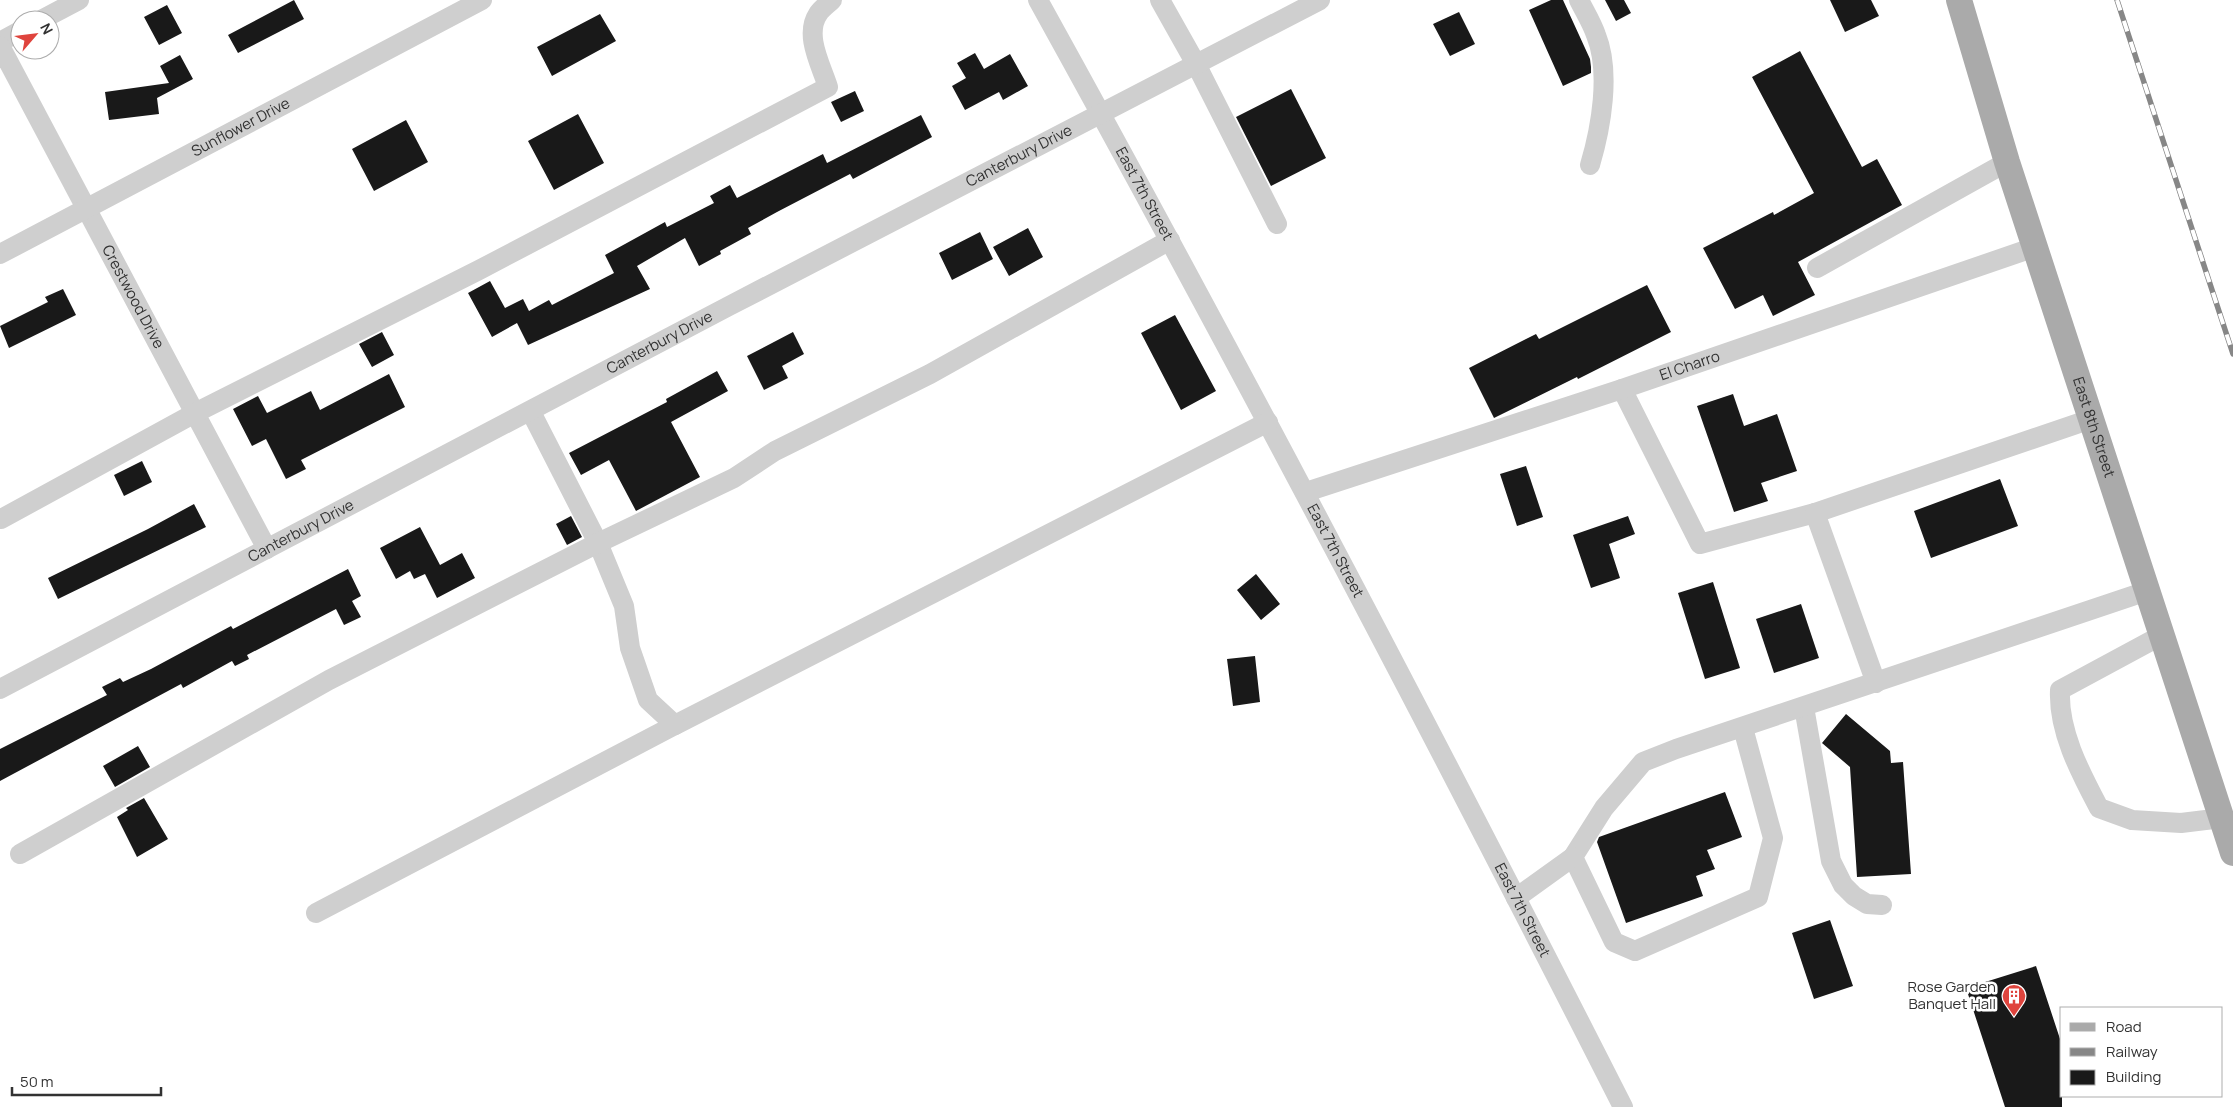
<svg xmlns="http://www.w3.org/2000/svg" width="2233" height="1107" font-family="Manrope,sans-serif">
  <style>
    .building { fill: #191919 }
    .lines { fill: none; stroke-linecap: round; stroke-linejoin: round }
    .minor { stroke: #cfcfcf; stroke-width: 20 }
    .major { stroke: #aaa; stroke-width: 26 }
    .rail-casing { stroke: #878787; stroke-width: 5.5 }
    .rail { stroke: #fff; stroke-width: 4; stroke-dasharray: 11; stroke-linecap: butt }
    .labels { text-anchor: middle; stroke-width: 5; stroke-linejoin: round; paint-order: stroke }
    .street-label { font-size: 15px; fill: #323232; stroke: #fff }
    .poi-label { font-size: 15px; fill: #323232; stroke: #fff; text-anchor: end }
  </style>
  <rect width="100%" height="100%" fill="#fff"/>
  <path class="building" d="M294 0 304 19 238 53 228 35Z
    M1551 0H1563L1590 59 1591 67V73L1563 86 1529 10Z
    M1605 0H1624L1631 13 1616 21Z
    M1830 0H1871L1879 16 1845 32Z
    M167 5 182 33 159 45 144 17Z
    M1459 12 1475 44 1450 56 1433 24Z
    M600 14 616 41 552 76 537 47Z
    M1800 51 1862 167 1877 159 1902 205 1798 262 1815 295 1773 316 1763 295 1735 309 1703 248 1773 212 1774 215 1814 193 1752 77Z
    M975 53 984 69 1010 54 1028 86 1003 100 999 92 965 110 952 86 966 78 957 63Z
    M180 55 193 79 157 98 159 114 109 120 105 92 169 83 160 66Z
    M1291 89 1326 158 1271 186 1236 117Z
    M855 91 864 111 841 122 831 102Z
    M578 114 604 163 554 190 528 141Z
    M921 115 932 137 853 179 850 174 777 212 748 228 751 234 720 251 721 254 699 266 685 238 637 266 650 289 528 345 517 323 492 337 468 293 490 281 505 308 523 299 529 311 549 300 552 305 614 273 605 255 665 222 667 227 714 203 710 196 730 185 737 198 823 154 827 163Z
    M406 120 428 162 374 191 352 149Z
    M1028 228 1043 257 1009 276 993 247Z
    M980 232 993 259 952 280 939 253Z
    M1647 285 1671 332 1578 379 1577 377 1494 418 1469 368 1536 334 1539 339Z
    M63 289 76 315 9 348 0 326 48 302 45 297Z
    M1175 315 1216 391 1181 410 1141 333Z
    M382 332 394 355 372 367 359 344Z
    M793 332 804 354 782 366 788 378 764 390 747 356Z
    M717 371 728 391 671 422 700 477 636 511 609 460 581 475 569 453 667 402 666 399Z
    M389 374 405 407 301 460 306 469 286 479 266 439 252 446 233 409 258 396 267 413 311 391 320 410Z
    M1733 394 1744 426 1777 414 1797 471 1761 483 1768 501 1734 512 1697 406Z
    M142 461 152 482 124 496 114 475Z
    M1526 466 1543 517 1517 526 1500 474Z
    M2000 479 2018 526 1931 558 1914 511Z
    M194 504 206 527 58 599 48 578 148 529Z
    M571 516 582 537 567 545 556 524Z
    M1628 516 1635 534 1609 544 1620 578 1591 588 1573 535Z
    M420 527 440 565 462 553 475 578 437 598 425 574 414 579 410 571 396 579 380 548Z
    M348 569 361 596 352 601 361 617 344 625 336 609 247 655 249 659 235 666 232 661 183 688 181 684 0 781V749L107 695 102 687 120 678 123 682 151 669 231 626 233 629Z
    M1256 574 1280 604 1261 620 1237 590Z
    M1713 582 1740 668 1705 679 1678 593Z
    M1801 604 1819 658 1774 673 1756 619Z
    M1255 656 1260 702 1233 706 1227 659Z
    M1846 714 1890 751 1891 763 1903 762 1911 874 1857 877 1850 767 1822 743Z
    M138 746 150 767 115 787 103 766Z
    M1725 792 1742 837 1707 850 1715 869 1696 876 1703 896 1626 923 1597 842 1599 837Z
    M144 798 168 839 137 857 117 817 128 810 126 808Z
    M1830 920 1853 986 1814 999 1792 933Z
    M2036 966 2062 1045V1107H2005L1966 988Z"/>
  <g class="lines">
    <g class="minor">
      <path id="s1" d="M1038 0C1240 365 1434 735 1623 1107"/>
      <path d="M1160 0 1196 64 1277 224"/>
      <path d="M1579 0C1585 12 1592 23 1596 35 1611 72 1601 128 1590 165"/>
      <path d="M41 20 79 0"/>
      <path d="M0 42 20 31"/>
      <path id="s2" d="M0 46 267 549"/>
      <path id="s3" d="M0 254 482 0"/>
      <path d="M1817 268 2007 162"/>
      <path d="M1622 389 1700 544 1815 513 2091 419"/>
      <path d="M531 412 598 543 624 606 630 648 648 700 675 725 1268 422"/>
      <path id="s4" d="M1306 492 1622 389 2035 247"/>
      <path d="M1815 513 1876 683"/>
      <path d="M1 519 195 413 479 270 828 87C821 65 804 35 818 14 821 9 828 4 832 0"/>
      <path d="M2162 635 2060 690C2058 731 2080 772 2099 808L2132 820 2181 823 2222 818"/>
      <path id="s5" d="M0 689 729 306 1320 0"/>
      <path d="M1804 707 1831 861 1843 885 1854 896 1867 904 1882 905"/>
      <path d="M1743 728 1773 838 1758 897 1635 951 1614 942 1573 857 1604 808 1643 762 1676 749 2147 591"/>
      <path d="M20 854 329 680 598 543 734 478 775 451 930 374 1170 240"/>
      <path d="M1516 898 1573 857"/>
      <path d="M316 913 675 725"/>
    </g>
    <path class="major" id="s6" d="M1959 0 2007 162 2233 853"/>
    <g class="rail-casing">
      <path id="rail" d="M2117 0 2233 354"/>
    </g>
    <use href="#rail" class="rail"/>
  </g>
  <defs>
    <g id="building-pin" transform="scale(1.25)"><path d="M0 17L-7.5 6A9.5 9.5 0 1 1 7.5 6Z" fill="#df443d" stroke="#fff"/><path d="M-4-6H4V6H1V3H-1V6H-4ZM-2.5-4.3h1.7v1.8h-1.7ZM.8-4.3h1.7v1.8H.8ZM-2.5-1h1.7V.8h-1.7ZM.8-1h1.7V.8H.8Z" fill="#fff"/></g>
  </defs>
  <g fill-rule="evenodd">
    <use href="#building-pin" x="2014" y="996"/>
  </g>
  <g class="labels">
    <g class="street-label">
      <text dy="5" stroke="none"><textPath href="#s3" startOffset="272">Sunflower Drive</textPath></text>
      <text dy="5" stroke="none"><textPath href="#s5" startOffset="1150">Canterbury Drive</textPath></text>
      <text dy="5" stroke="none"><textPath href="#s1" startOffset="221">East 7th Street</textPath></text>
      <text dy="5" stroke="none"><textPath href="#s2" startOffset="284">Crestwood Drive</textPath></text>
      <text dy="5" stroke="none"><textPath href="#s5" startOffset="745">Canterbury Drive</textPath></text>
      <text dy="5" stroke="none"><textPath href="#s4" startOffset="404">El Charro</textPath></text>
      <text dy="5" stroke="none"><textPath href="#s6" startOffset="448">East 8th Street</textPath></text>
      <text dy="5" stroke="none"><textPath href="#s5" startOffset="340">Canterbury Drive</textPath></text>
      <text dy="5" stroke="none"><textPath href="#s1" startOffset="626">East 7th Street</textPath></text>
      <text dy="5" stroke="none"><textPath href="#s1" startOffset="1031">East 7th Street</textPath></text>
    </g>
    <g class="poi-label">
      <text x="1996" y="992">Rose Garden<tspan x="1996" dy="17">Banquet Hall</tspan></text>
    </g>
  </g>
  <rect x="2060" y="1007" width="162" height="90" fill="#ffffff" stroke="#adadad"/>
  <rect x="2070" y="1023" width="25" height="8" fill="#aaaaaa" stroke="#adadad"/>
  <text x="2106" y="1032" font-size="15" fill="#323232">Road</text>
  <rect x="2070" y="1048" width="25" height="8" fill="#878787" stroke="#adadad"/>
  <text x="2106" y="1057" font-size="15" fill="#323232">Railway</text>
  <rect x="2070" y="1070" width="25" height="15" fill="#191919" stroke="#adadad"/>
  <text x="2106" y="1082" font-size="15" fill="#323232">Building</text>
  <g transform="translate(35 35) rotate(62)"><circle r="24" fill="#ffffff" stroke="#adadad"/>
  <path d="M0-4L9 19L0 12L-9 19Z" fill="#df443d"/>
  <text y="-8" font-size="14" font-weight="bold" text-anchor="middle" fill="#323232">N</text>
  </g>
  <path d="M12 1087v8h149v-8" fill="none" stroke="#323232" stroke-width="2.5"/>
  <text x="20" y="1087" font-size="15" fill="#323232" stroke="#ffffff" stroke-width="4" paint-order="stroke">50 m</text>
</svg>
